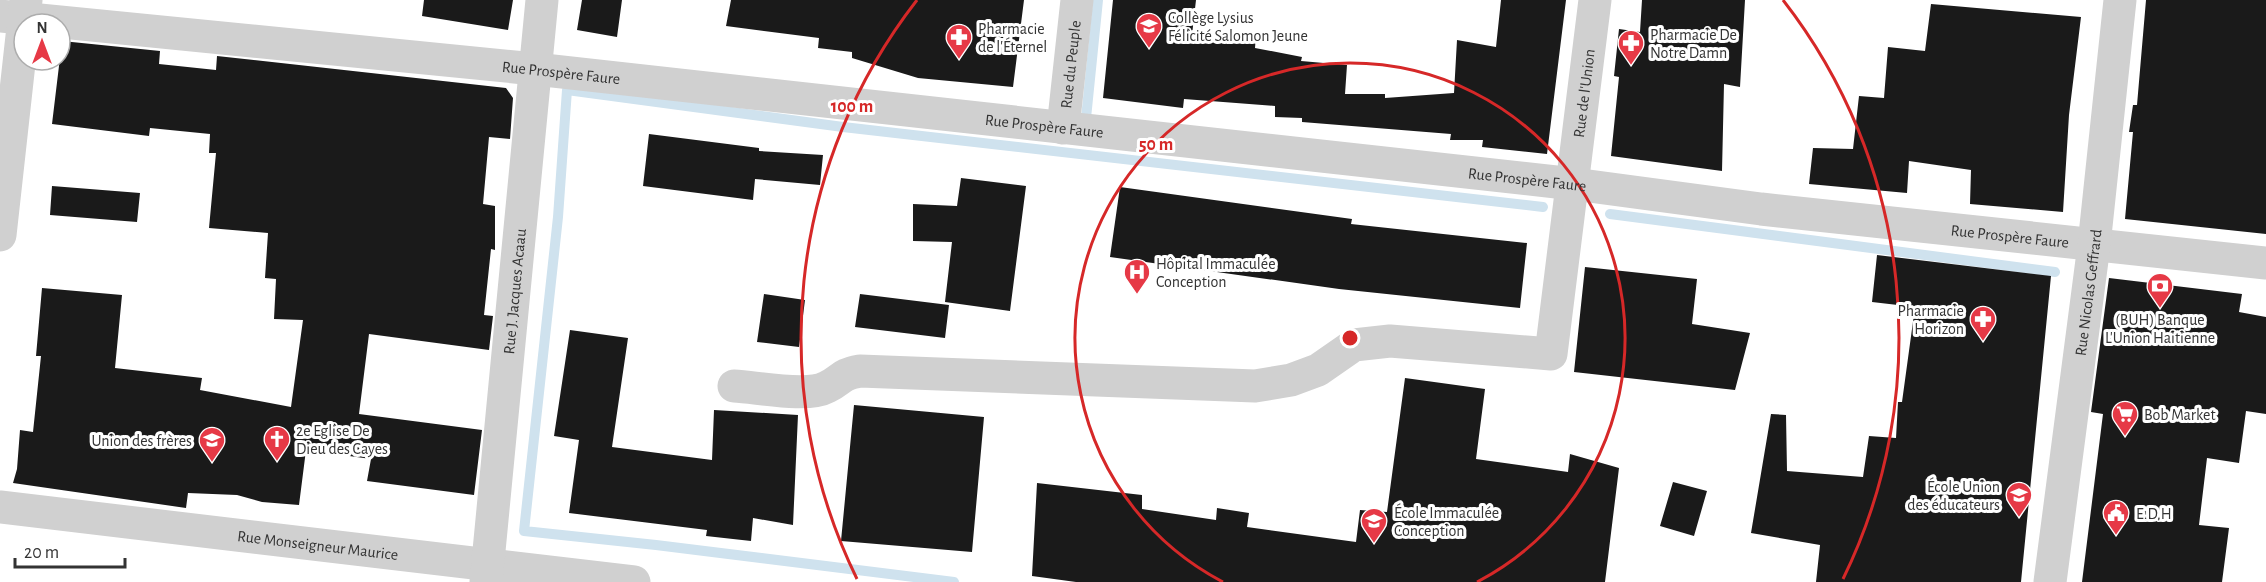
<svg xmlns="http://www.w3.org/2000/svg" width="2266" height="582" font-family="'Alegreya Sans',sans-serif">
  <style>
    .lines { fill: none; stroke-linecap: round; stroke-linejoin: round }
    .stream { stroke: #cfe2ee; stroke-width: 10 }
    .building { fill: #1a1a1a }
    .minor { stroke: #d0d0d0; stroke-width: 33 }
    .ring { fill: none; stroke: #d62828; stroke-width: 3 }
    .labels { text-anchor: middle; stroke-width: 6; stroke-linejoin: round; paint-order: stroke }
    .poi-label { font-size: 16px; fill: #333; stroke: #fff; text-anchor: start }
    .street-label { font-size: 16px; fill: #333; stroke: #fff }
    .centre { fill: #d62828; stroke: #fff; stroke-width: 3 }
    .ring-label { font-size: 18px; text-anchor: middle; font-weight: bold; fill: #d62828; stroke: #fff; stroke-width: 6; stroke-linejoin: round; paint-order: stroke }
  </style>
  <rect width="100%" height="100%" fill="#fff"/>
  <g class="lines">
    <path class="stream" d="M1085 128 1098 0
      M1610 214 2055 272
      M954 582 656 545 524 531 558 217 567 90 843 127 1543 207"/>
  </g>
  <path class="building" d="M424 0H513L508 30 422 16Z
    M582 0H622L617 37 577 30Z
    M731 0H1024L1013 87 918 78 852 58V52L818 48 819 38 726 26Z
    M1113 0H1196L1192 35H1256L1255 48 1302 57 1301 61 1347 65 1345 94H1385V98L1454 93 1457 40 1496 47 1501 0H1566L1547 154 1482 147 1483 140H1450L1451 134 1302 122V118L1275 117V106L1184 99 1183 108 1103 98Z
    M1642 0H1745L1740 87 1724 84 1722 171 1611 156 1619 77 1614 76 1619 29 1640 32Z
    M2146 0H2266V234L2125 219 2133 132H2129L2133 105H2137Z
    M1931 4 2081 17 2069 115 2063 212 1970 204 1971 170 1909 161 1907 193 1809 184 1813 148 1853 149 1859 96 1884 98 1888 47 1925 51Z
    M62 41 160 51 159 64 216 70 217 56 506 88 513 98 510 139 489 137 483 204 495 206V250L491 249 484 315 493 316 489 350 369 334 359 414 482 430 474 495 367 481 371 459 306 450 299 505 262 502 237 495 188 493 186 508 13 483 17 469 20 430 33 432 41 356H36L42 288 122 295 115 368 202 378 200 390 291 407 303 320 274 319 276 279 265 278 268 233 209 228 216 153H209L210 134 150 128 149 136 52 124Z
    M649 134 759 148V151L823 155 820 185 755 179 753 200 643 186Z
    M961 178 1026 186 1010 311 945 302 952 242 913 241V204L957 206Z
    M52 186 140 193 137 222 50 215Z
    M1120 187 1352 219 1351 224 1527 243 1520 308 1339 289 1110 257Z
    M1877 255 2051 276 2021 582H1816L1820 545 1751 533 1771 414 1786 415 1787 471 1863 477 1869 436 1896 438 1898 402H1902L1915 307 1872 302Z
    M1585 267 1697 279 1692 324 1750 333 1735 390 1574 372Z
    M2109 278 2242 294 2239 312 2266 317V414L2246 411 2239 463 2207 458 2199 525 2229 528 2222 582H2082L2103 414 2091 412Z
    M764 294 805 300 799 347 757 342Z
    M860 294 949 305 945 338 855 327Z
    M570 330 628 338 612 447 712 460 714 410 798 415 793 525 753 518 751 541 706 536 707 530 569 513 579 440 554 436Z
    M1405 378 1485 389 1476 459 1568 472 1570 454 1619 468 1605 582H1076L1032 576 1037 483 1142 495V509L1216 520 1217 508 1249 513 1247 527 1356 542 1360 510 1387 512Z
    M854 405 984 417 972 552 841 541Z
    M1673 482 1707 491 1694 536 1660 526Z"/>
  <g class="lines">
    <g class="minor">
      <path id="s1" d="M0 16 535 69 1574 184 1761 209 2266 263"/>
      <path id="s2" d="M1063 128 1077 0"/>
      <path d="M0 235 26 0"/>
      <path id="s3" d="M734 386C757 387 807 398 827 387 843 379 839 375 860 371L1255 386 1291 380 1318 370 1354 345 1390 341 1551 354 1595 0"/>
      <path id="s4" d="M0 507 634 582"/>
      <path id="s5" d="M486 582 542 0"/>
      <path id="s6" d="M2050 582 2094 245 2120 0"/>
    </g>
  </g>
  <g class="ring">
    <path d="M1223 582A275 275 0 1 1 1477 582"/>
    <path d="M857 579A549 549 0 0 1 917 0M1783 0A549 549 0 0 1 1843 579"/>
  </g>
  <defs>
    <g id="school-pin" transform="scale(1.35)"><path d="M0 17L-7.5 6A9.5 9.5 0 1 1 7.5 6Z" fill="#e63946" stroke="#fff"/><path d="M0-5L7-2L0 1L-7-2ZM-4 1L0 2.5L4 1V4Q0 6-4 4Z" fill="#fff"/></g>
    <g id="pharmacy-pin" transform="scale(1.35)"><path d="M0 17L-7.5 6A9.5 9.5 0 1 1 7.5 6Z" fill="#e63946" stroke="#fff"/><path d="M-2-6h4v4h4v4h-4v4h-4v-4h-4v-4h4Z" fill="#fff"/></g>
    <g id="hospital-pin" transform="scale(1.35)"><path d="M0 17L-7.5 6A9.5 9.5 0 1 1 7.5 6Z" fill="#e63946" stroke="#fff"/><path d="M-5-5h3v3.5h4V-5h3V5h-3V1.5h-4V5h-3Z" fill="#fff"/></g>
    <g id="bank-pin" transform="scale(1.35)"><path d="M0 17L-7.5 6A9.5 9.5 0 1 1 7.5 6Z" fill="#e63946" stroke="#fff"/><path d="M-6-4H6V4H-6ZM0-2.3a2.3 2.3 0 1 0 0 4.6a2.3 2.3 0 1 0 0-4.6Z" fill="#fff"/></g>
    <g id="supermarket-pin" transform="scale(1.35)"><path d="M0 17L-7.5 6A9.5 9.5 0 1 1 7.5 6Z" fill="#e63946" stroke="#fff"/><path d="M-6-5.5h2.5l.6 2H6L4.5 2H-2.5L-4.4-4H-6ZM-1.5 3.2a1.3 1.3 0 1 0 .1 0ZM3 3.2a1.3 1.3 0 1 0 .1 0Z" fill="#fff"/></g>
    <g id="church-pin" transform="scale(1.35)"><path d="M0 17L-7.5 6A9.5 9.5 0 1 1 7.5 6Z" fill="#e63946" stroke="#fff"/><path d="M-1.2-6h2.4v3.5h3.3v2.4h-3.3V6h-2.4V-.1h-3.3v-2.4h3.3Z" fill="#fff"/></g>
    <g id="civic-pin" transform="scale(1.35)"><path d="M0 17L-7.5 6A9.5 9.5 0 1 1 7.5 6Z" fill="#e63946" stroke="#fff"/><path d="M-.6-6.5H3V-4.5H.6V-3L4-1V1h2V6H-6V1h2V-1L-.6-3ZM-1.2 2.5V6h2.4V2.5Z" fill="#fff"/></g>
  </defs>
  <g fill-rule="evenodd">
    <use href="#school-pin" x="1149" y="26"/>
    <use href="#pharmacy-pin" x="959" y="37"/>
    <use href="#pharmacy-pin" x="1631" y="43"/>
    <use href="#hospital-pin" x="1137" y="272"/>
    <use href="#bank-pin" x="2160" y="286"/>
    <use href="#pharmacy-pin" x="1983" y="319"/>
    <use href="#supermarket-pin" x="2125" y="414"/>
    <use href="#church-pin" x="277" y="439"/>
    <use href="#school-pin" x="212" y="440"/>
    <use href="#school-pin" x="2019" y="495"/>
    <use href="#civic-pin" x="2116" y="513"/>
    <use href="#school-pin" x="1374" y="521"/>
  </g>
  <g class="labels">
    <g class="poi-label">
      <text x="1168" y="23">Collège Lysius<tspan x="1168" dy="18">Félicité Salomon Jeune</tspan></text>
      <text x="978" y="34">Pharmacie<tspan x="978" dy="18">de l'Éternel</tspan></text>
      <text x="1650" y="40">Pharmacie De<tspan x="1650" dy="18">Notre Damn</tspan></text>
      <text x="1156" y="269">Hôpital Immaculée<tspan x="1156" dy="18">Conception</tspan></text>
      <text x="1964" y="316" text-anchor="end">Pharmacie<tspan x="1964" dy="18">Horizon</tspan></text>
      <text x="2160" y="325" text-anchor="middle">(BUH) Banque<tspan x="2160" dy="18">L'Union Haitienne</tspan></text>
      <text x="2144" y="420">Bob Market</text>
      <text x="296" y="436">2e Eglise De<tspan x="296" dy="18">Dieu des Cayes</tspan></text>
      <text x="192" y="446" text-anchor="end">Union des frères</text>
      <text x="2000" y="492" text-anchor="end">École Union<tspan x="2000" dy="18">des éducateurs</tspan></text>
      <text x="1394" y="518">École Immaculée<tspan x="1394" dy="18">Conception</tspan></text>
      <text x="2136" y="519">E.D.H</text>
    </g>
    <g class="street-label">
      <text dy="6" stroke="none"><textPath href="#s2" startOffset="64">Rue du Peuple</textPath></text>
      <text dy="6" stroke="none"><textPath href="#s1" startOffset="564">Rue Prospère Faure</textPath></text>
      <text dy="6" stroke="none"><textPath href="#s3" startOffset="1096">Rue de l'Union</textPath></text>
      <text dy="6" stroke="none"><textPath href="#s1" startOffset="1050">Rue Prospère Faure</textPath></text>
      <text dy="6" stroke="none"><textPath href="#s1" startOffset="1536">Rue Prospère Faure</textPath></text>
      <text dy="6" stroke="none"><textPath href="#s1" startOffset="2022">Rue Prospère Faure</textPath></text>
      <text dy="6" stroke="none"><textPath href="#s5" startOffset="292">Rue J. Jacques Acaau</textPath></text>
      <text dy="6" stroke="none"><textPath href="#s6" startOffset="292">Rue Nicolas Geffrard</textPath></text>
      <text dy="6" stroke="none"><textPath href="#s4" startOffset="320">Rue Monseigneur Maurice</textPath></text>
    </g>
  </g>
  <circle cx="1350" cy="338" r="9" class="centre"/>
  <g class="ring-label">
    <text x="852" y="112">100 m</text>
    <text x="1156" y="150">50 m</text>
  </g>
  <g transform="translate(42 42)"><circle r="28" fill="#ffffff" stroke="#adadad" stroke-width="1.5"/>
  <path d="M0-4.5L10 22L0 15L-10 22Z" fill="#e63946"/>
  <text y="-9" font-size="16" font-weight="bold" text-anchor="middle" fill="#333333">N</text>
  </g>
  <path d="M15 558v9h110v-9" fill="none" stroke="#333333" stroke-width="3"/>
  <text x="24" y="558" font-size="18" fill="#333333" stroke="#ffffff" stroke-width="4.5" paint-order="stroke">20 m</text>
</svg>
